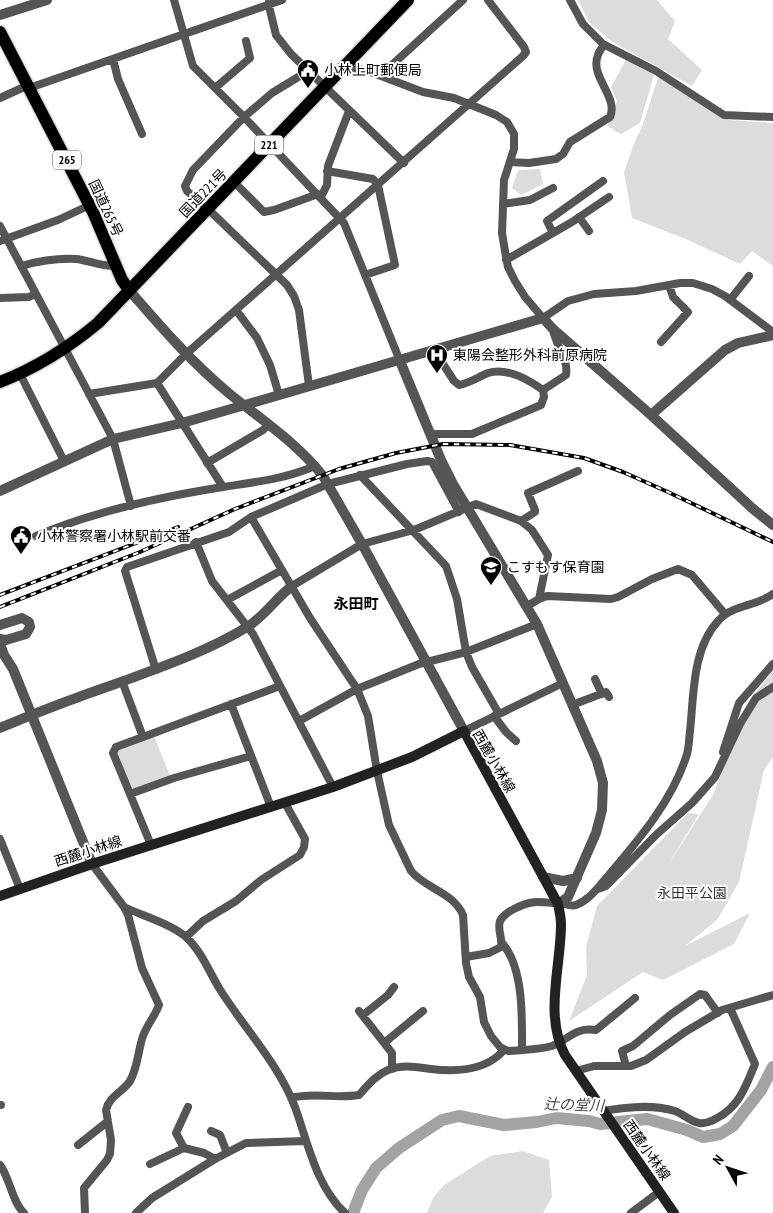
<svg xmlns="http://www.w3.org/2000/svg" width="773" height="1213" font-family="'PT Sans Narrow','Noto Sans JP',sans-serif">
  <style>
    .green { fill: #dcdcdc }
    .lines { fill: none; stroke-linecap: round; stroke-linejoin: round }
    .river { stroke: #a3a3a3; stroke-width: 12 }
    .trunk-casing { stroke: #dbdbdb; stroke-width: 15 }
    .minor { stroke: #555; stroke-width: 8 }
    .tertiary { stroke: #555; stroke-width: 10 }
    .secondary { stroke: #222; stroke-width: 10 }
    .trunk { stroke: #000; stroke-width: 12 }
    .rail-casing { stroke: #000; stroke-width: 4 }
    .rail { stroke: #fff; stroke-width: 2; stroke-dasharray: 5.5; stroke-linecap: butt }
    .labels { text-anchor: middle; stroke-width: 4; stroke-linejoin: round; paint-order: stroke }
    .shield { fill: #fff; stroke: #4c4c4c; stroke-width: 1 }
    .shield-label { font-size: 12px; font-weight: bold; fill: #000 }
    .poi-label { font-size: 14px; fill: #000; stroke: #fff; text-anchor: start }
    .street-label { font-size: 14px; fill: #000; stroke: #fff }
    .park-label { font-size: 14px; fill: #333; stroke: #fff }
    .neighbourhood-label { font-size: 15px; font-weight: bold; fill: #000; stroke: #fff }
    .water-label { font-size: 15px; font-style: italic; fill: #444; stroke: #fff }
  </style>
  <rect width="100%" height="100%" fill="#fff"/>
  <path class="green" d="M578 0H657L675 21 668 39 702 70 692 86 611 41 589 22Z
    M626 60 654 75 640 123 621 134 607 126 617 101 611 87Z
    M659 75 729 120 773 123V266L752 251 740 264 688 240 632 218 624 172 635 141 642 127Z
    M540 169 543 184 521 195 512 188 518 170Z
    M773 671V757L764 770 739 882 717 920 685 946 750 913 734 944 663 980 643 972 569 1021 587 975 586 947 597 906 688 813 699 814 666 868 713 795 749 700Z
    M154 736 171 778 132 790 130 787 116 752Z
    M523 1151 549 1160 552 1197 543 1213H427L433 1198 444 1185 490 1156Z"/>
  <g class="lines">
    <path class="river" d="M353 1213 362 1190 376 1168 399 1148 442 1120 459 1116 504 1125 537 1122 556 1118 589 1121 600 1124 647 1119 687 1130 703 1137 720 1134 733 1126 761 1090 773 1067"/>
    <g class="trunk-casing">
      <path id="trunk" d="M0 32 93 212 122 280 129 290
        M0 382C36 368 68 348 98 323L408 0"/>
    </g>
    <path class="minor" d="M174 0 193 66 244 117 344 223 400 361
      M570 0 583 24 603 44 656 71 724 115 773 117
      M269 2V6L276 35 291 54 404 163
      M113 59 118 79 142 134
      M344 66 368 71 423 92 454 98 496 115 507 122 514 134V149L504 180 502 233 506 257 508 267 515 281 525 297 543 318 568 301 594 294 636 291 680 283H693L712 289 725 296 773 332
      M308 71 272 93 244 117 193 170 185 186 187 191 208 209 287 285 294 296 299 310 309 386
      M381 75 463 0
      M215 88 250 58 246 41
      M0 98 22 88 35 86 282 0
      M510 162 529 163 556 159 563 154 570 142 610 117C619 97 589 76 598 55 599 51 602 48 604 45
      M327 171 373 179 378 185 395 265 365 275
      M234 182 264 212 274 210 318 194
      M321 197 327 185 328 166 349 111
      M503 204 530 200 553 188
      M579 217 589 231
      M0 226 113 439 131 506
      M553 233 547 221 603 181
      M0 241 58 220 90 205
      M506 260 572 222 609 197
      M21 266C39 261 57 258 76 259 88 260 105 268 115 265
      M0 298 29 297 35 294
      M730 300 749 276
      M236 310 257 338 270 365 279 395
      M661 342 688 312 673 297 669 285
      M20 374 64 461
      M157 383 223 487
      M543 390 566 375C569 359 555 345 553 329
      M89 394 157 383 186 354 523 56 526 52 524 47 488 0
      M431 434H472L541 405 544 397 543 390C529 380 506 367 488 373 478 377 470 383 459 385L454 381 434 350
      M207 463 263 430 268 425
      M360 475 446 566 457 599 466 652 472 667 499 714
      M251 517 310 618 357 689 364 706 368 716 377 771 389 825 411 871C426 889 453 892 463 915L466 963 469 977 480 997 484 1022 491 1036 500 1047 508 1051C522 1050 538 1050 552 1046 570 1039 574 1027 596 1030L635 998
      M521 521 535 512V510L528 493 578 471
      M36 536C95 511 159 497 223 487 255 482 285 479 315 466
      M196 542 212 581 253 634 333 787
      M292 586 362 544 414 530 476 504 521 521 532 530 548 555 539 599
      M227 600 282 570
      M527 606 539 599 547 596 611 599 618 597 652 579 678 569 692 575 725 614
      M156 670 125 571 127 567 229 532 251 517 328 484 407 464 427 461 432 462 459 512
      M595 679 602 694
      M122 681 143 737 116 747 113 753 151 845
      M231 704 271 807
      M572 705 606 692 609 697
      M494 716 506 732 516 741
      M299 721 357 689 419 664 466 652 537 624
      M464 731 563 683
      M143 737 280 686
      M723 752 739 703 773 664
      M130 794 174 778 251 756
      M0 839 20 889
      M598 889 606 886 657 834 692 803 715 777 740 724 756 698 773 687
      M124 907C143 916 171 924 186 937 201 951 209 971 219 988 244 1028 278 1063 295 1107 308 1143 316 1186 345 1213
      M186 937 203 921 236 901 261 880 300 855 304 847 305 839 285 803
      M502 943C524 968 522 1018 522 1050
      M466 957 489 953 501 947C503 938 497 931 500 921 503 915 508 912 514 909 535 898 543 903 565 904 568 905 573 906 576 905 587 901 595 891 602 883 635 844 672 803 687 754 689 747 689 739 690 731 694 695 692 648 719 620 732 605 757 606 773 594
      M359 1011 392 1053V1069
      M363 1015 388 995 394 987
      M384 1043 423 1011
      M626 1066 622 1051 633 1046 670 1015 700 994 705 995 718 1013
      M576 1071 594 1066H631L646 1060 685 1032 722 1010 773 995
      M291 1098C314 1092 336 1099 359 1095 368 1085 376 1075 388 1070 403 1064 416 1067 431 1069 456 1072 486 1071 504 1050
      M0 1105H1
      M603 1111C626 1107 652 1104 675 1111 683 1114 691 1122 699 1123 704 1124 713 1121 717 1118 739 1107 746 1086 755 1064L730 1008
      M211 1131 220 1135 227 1153
      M78 1145 107 1122
      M184 1148 176 1133 188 1107
      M150 1164 184 1148 204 1153 215 1159
      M0 1165C10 1178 12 1202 24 1213
      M85 1213 84 1188 107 1160 110 1154 111 1140 106 1110C109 1096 123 1092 130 1081 138 1067 138 1050 143 1036 147 1025 155 1016 159 1005L142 968 128 915 124 907 92 864
      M136 1213 152 1198 215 1159 246 1143 305 1141
      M631 1213 659 1192"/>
    <path class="tertiary" d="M0 15 47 0
      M129 290C161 327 193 364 231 395 262 420 298 444 323 476L362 544 464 731
      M400 361 441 460 453 484 537 624 597 761 603 783 602 810 596 833 568 897 558 904
      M651 415 725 350 738 343 773 335
      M0 491 113 439 182 423 245 405 543 318 553 329 651 415 752 508 773 525
      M0 625 22 618 29 622 30 627 26 634 6 640 0 639
      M0 644 4 655 13 669 92 864
      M0 728C40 711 80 696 121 682 164 666 208 651 247 627 265 616 275 599 292 586
      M543 877 563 881 577 878"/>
    <path class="secondary" d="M0 896 92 864 333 787 412 757 464 731 558 904C559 910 561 917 561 924 561 967 544 1015 565 1055L674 1213"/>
    <use href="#trunk" class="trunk"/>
    <g class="rail-casing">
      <path id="rail" d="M0 595 178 527
        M0 607 140 552 235 509 339 469 396 453 443 444 510 445 584 458 623 472 668 492 773 542"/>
    </g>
    <use href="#rail" class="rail"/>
  </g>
  <defs>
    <g id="civic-pin" transform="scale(1.125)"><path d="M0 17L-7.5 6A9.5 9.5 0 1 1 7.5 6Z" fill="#000" stroke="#fff"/><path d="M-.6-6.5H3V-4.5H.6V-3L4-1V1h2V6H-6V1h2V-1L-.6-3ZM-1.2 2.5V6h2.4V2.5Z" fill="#fff"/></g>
    <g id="hospital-pin" transform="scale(1.125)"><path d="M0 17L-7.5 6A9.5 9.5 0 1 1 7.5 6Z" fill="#000" stroke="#fff"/><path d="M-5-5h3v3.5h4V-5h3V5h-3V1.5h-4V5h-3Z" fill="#fff"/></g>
    <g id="school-pin" transform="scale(1.125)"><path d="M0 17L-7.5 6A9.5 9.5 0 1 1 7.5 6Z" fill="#000" stroke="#fff"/><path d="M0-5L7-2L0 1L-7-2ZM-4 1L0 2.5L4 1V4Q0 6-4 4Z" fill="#fff"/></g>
  </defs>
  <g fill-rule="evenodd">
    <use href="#civic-pin" x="308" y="70"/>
    <use href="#hospital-pin" x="437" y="355"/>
    <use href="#civic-pin" x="21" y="536"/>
    <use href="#school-pin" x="491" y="567"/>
  </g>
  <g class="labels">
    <g class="shield">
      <rect x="255" y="135.5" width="28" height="19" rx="4"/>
      <rect x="53" y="150.5" width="28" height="19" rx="4"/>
    </g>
    <g class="shield-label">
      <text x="269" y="149">221</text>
      <text x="67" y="164">265</text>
    </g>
    <g class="poi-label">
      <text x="324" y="75">小林上町郵便局</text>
      <text x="453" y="360">東陽会整形外科前原病院</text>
      <text x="37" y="541">小林警察署小林駅前交番</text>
      <text x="507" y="572">こすもす保育園</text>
    </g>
    <g class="street-label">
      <text transform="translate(203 193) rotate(-46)" y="5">国道221号</text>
      <text transform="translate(106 208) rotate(65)" y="5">国道265号</text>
      <text transform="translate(494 761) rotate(60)" y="5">西麓小林線</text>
      <text transform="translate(88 851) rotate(-18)" y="5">西麓小林線</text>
      <text transform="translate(647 1150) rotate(55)" y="5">西麓小林線</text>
    </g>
    <g class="park-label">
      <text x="692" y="898">永田平公園</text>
    </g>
    <g class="neighbourhood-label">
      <text x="356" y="609">永田町</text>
    </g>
    <g class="water-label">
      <text transform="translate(574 1105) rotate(2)" y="5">辻の堂川</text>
    </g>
  </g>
  <g transform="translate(728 1168) rotate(310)" stroke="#ffffff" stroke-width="4" paint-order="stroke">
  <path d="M0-4L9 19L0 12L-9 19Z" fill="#000000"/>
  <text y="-8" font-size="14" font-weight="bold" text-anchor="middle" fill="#000000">N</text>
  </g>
</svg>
